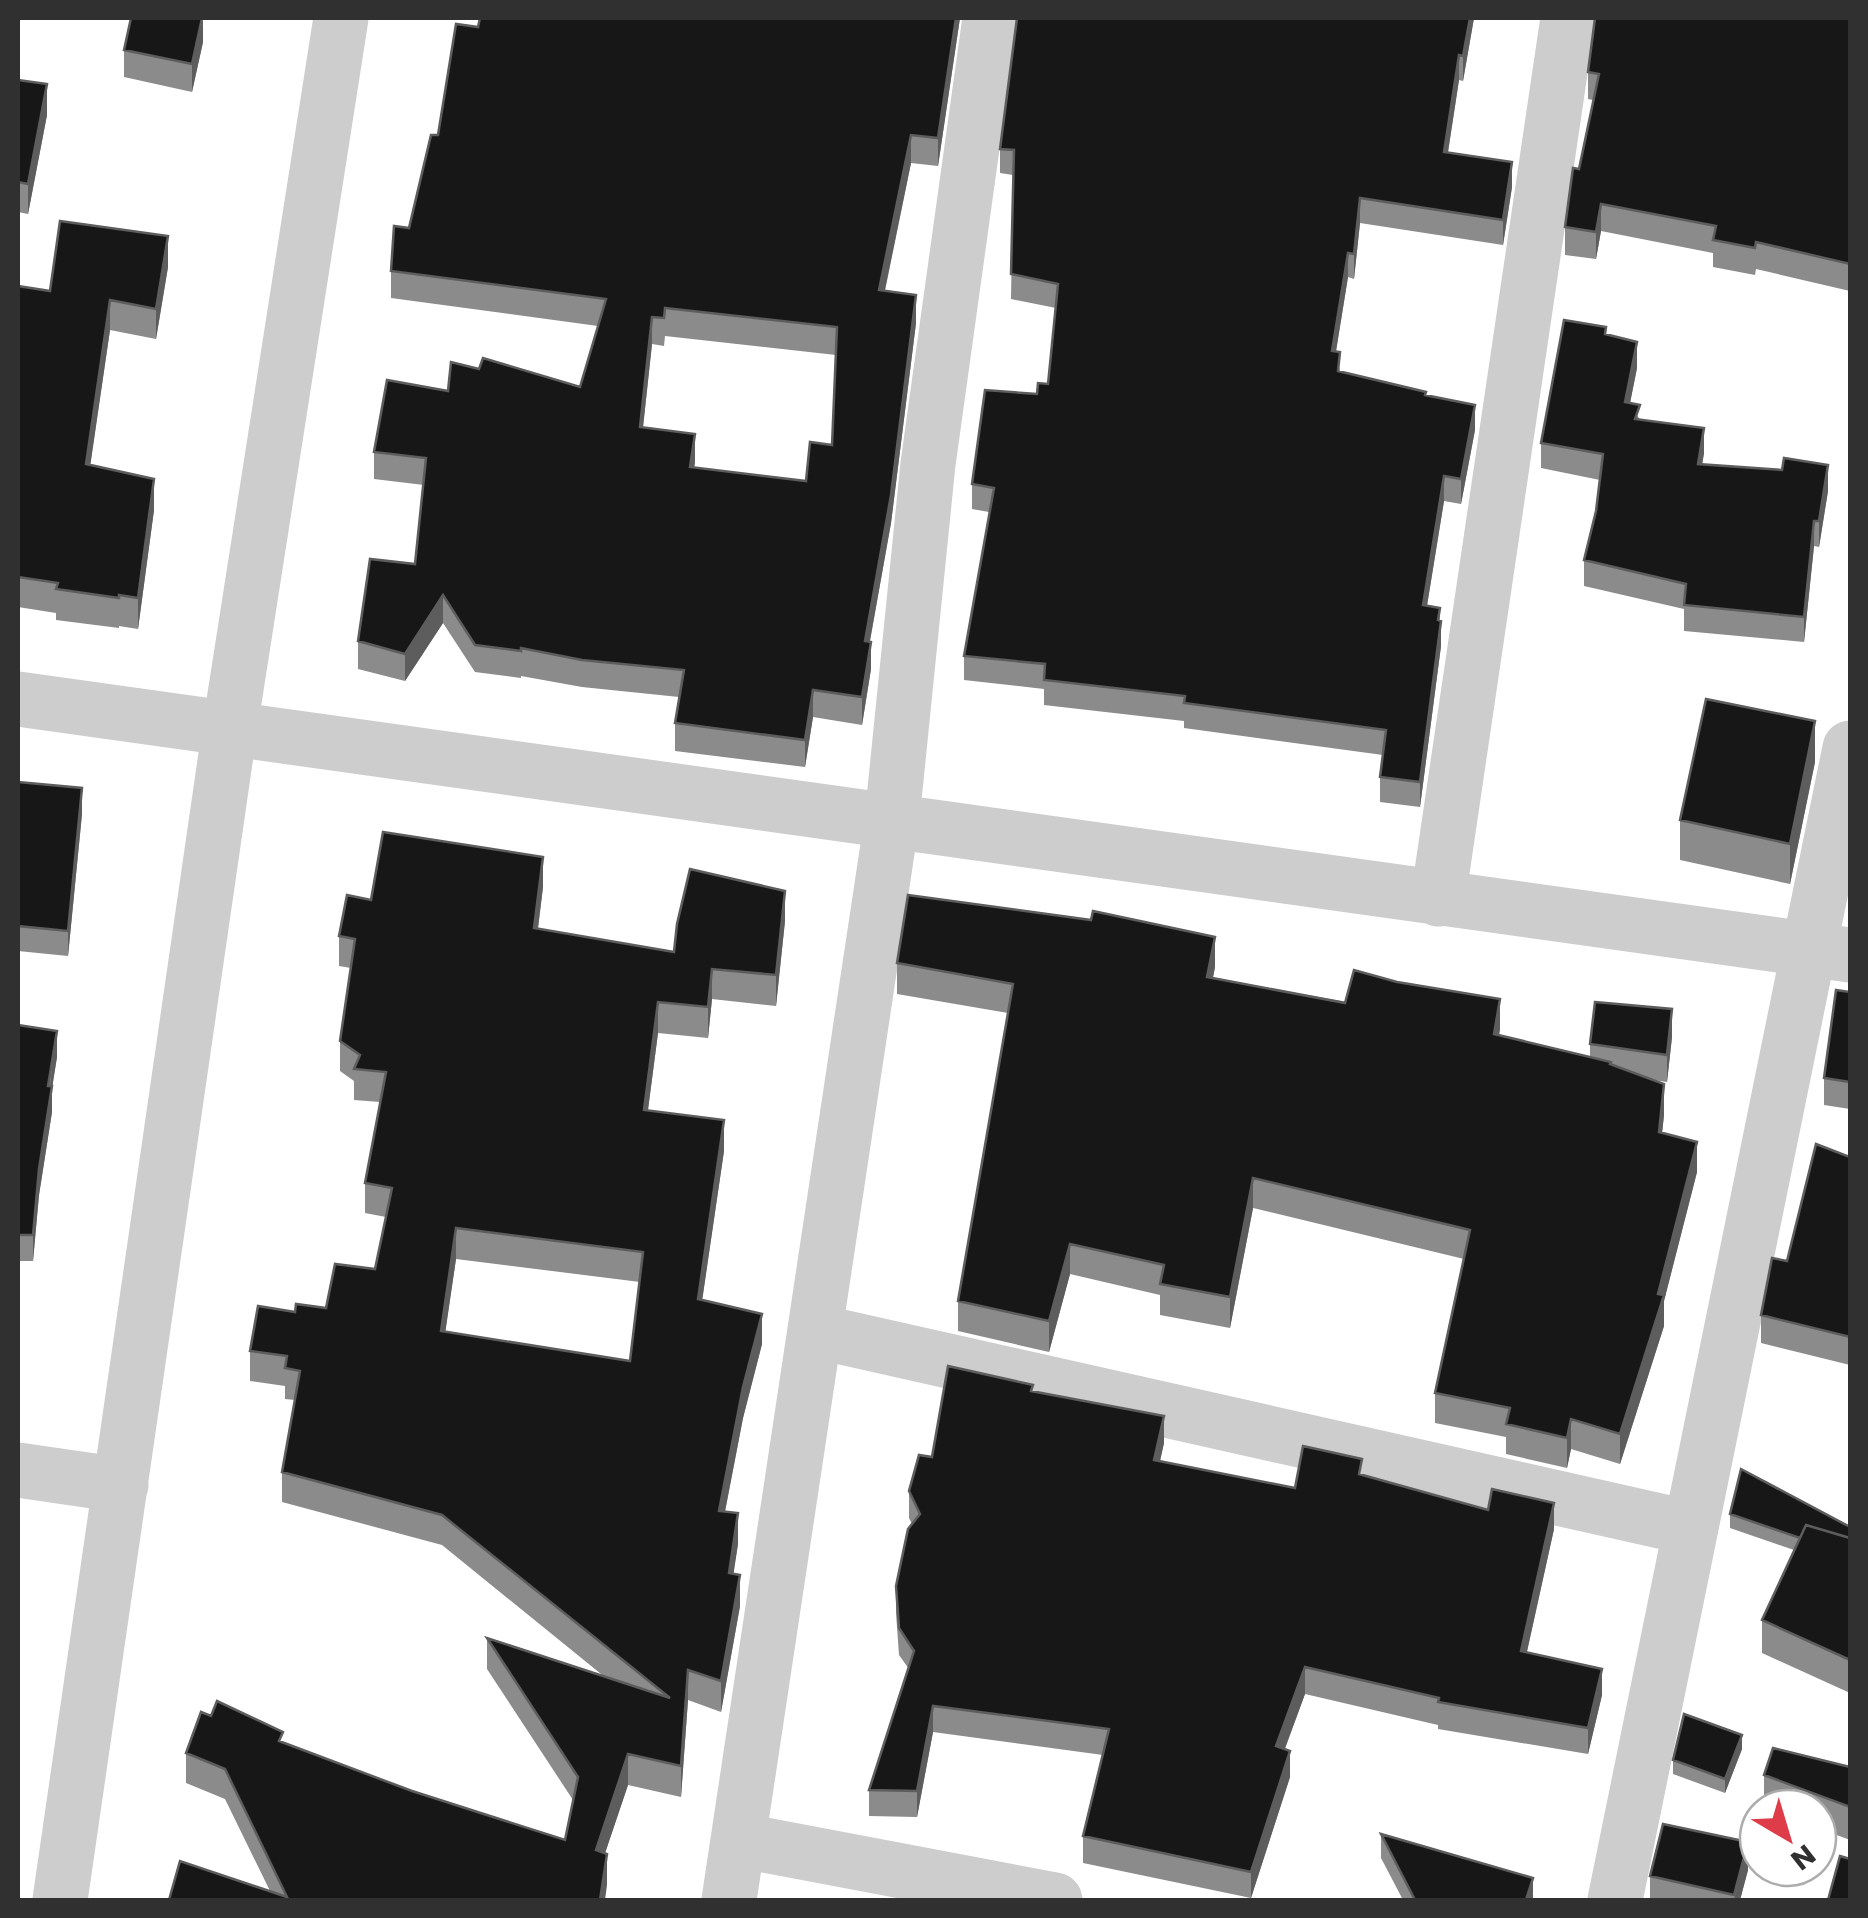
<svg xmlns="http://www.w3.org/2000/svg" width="1868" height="1918" font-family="Poppins,sans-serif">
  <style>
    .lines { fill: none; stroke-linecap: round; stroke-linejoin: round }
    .minor { stroke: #cdcdcd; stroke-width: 55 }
    .wall { fill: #8b8b8b; fill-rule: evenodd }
    .shaded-wall { fill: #5d5d5d }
    .building { fill: #171717; stroke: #5d5d5d; stroke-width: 2.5; fill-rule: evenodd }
  </style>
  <rect width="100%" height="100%" fill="#fff"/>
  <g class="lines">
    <path class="minor" d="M18 699 1850 955
      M1438 899 1568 18
      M815 1331 1691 1528
      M18 1470 121 1485
      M738 1840 1055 1900
      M60 1900 230 727 341 18
      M729 1900 892 819 928 464 990 18
      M1615 1900 1850 748"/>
  </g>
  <path class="wall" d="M960 18 938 166 911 163 885 291 916 323 891 523 870 641 871 669 862 725 813 717 805 767 675 751V723L679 697 582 687 521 676V678L475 672 443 623 405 681 358 669V641L415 564 424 485 374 479V452L448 391 479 369 580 387 598 326 391 298V271L409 228 438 135 478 27ZM665 336 836 355 832 445 806 481 694 468 695 462 643 427 652 344 664 346Z
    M1017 18H1474L1463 81 1459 80 1448 153 1512 187 1503 245 1360 223 1354 279 1348 277 1336 351 1340 371 1426 395 1475 430 1461 504 1444 501 1427 606 1440 621 1441 646 1420 807 1380 802V777L1383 755 1184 728V721L1044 705V689L964 680V656L989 512 972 509V484L1037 394 1048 384 1056 308 1011 299 1013 175 1000 173V149Z
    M1850 18V291L1756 269 1755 275 1713 267V253L1601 231 1596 259 1565 255V227L1579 169 1593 100 1588 99V72Z
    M203 42 192 92 124 77V50Z
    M18 80 47 115 28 214 18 212Z
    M168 267 156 339 110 330 90 465 154 510 138 629 119 626V628L56 620V613L18 607V286L50 291Z
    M1606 334 1637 368 1630 403 1640 420 1704 453 1702 464 1828 491 1819 547 1814 546 1804 642 1684 631V609L1584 586V560L1596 511 1600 480 1541 468V443Z
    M1815 762 1790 884 1680 860V820Z
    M18 782 82 814 68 956 18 951Z
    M543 887 538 929 674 952 785 921 776 1006 712 999 708 1038 658 1033 648 1110 724 1151 702 1300 762 1344 743 1418 725 1512 738 1544 733 1574 740 1606 721 1712 688 1700 681 1797 628 1785 605 1853 607 1885 169 1900 270 1891 225 1799 186 1783V1753L283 1742 412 1791 565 1840 573 1800 487 1669V1638L606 1678 442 1545 282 1502V1472L295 1400 285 1399V1386L250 1381V1351L295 1312 326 1308 375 1269 386 1217 365 1213V1183L380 1102 354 1100V1081L340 1071V1041L351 968 339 966V936L371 900ZM456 1259 640 1282 630 1361 445 1332Z
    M897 963 1215 967 1213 978 1500 1029 1499 1035 1590 1057V1044L1672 1037 1667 1082 1653 1080 1664 1115 1662 1133 1697 1172 1664 1301V1326L1620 1464 1571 1449 1567 1468 1506 1454V1437L1435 1423V1393L1464 1259 1253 1208 1230 1328 1160 1315V1295L1070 1274 1049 1352 958 1331V1301L1008 1013 897 994Z
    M1850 992V1109L1824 1105V1078Z
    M18 1025 57 1057 52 1086V1112L39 1195 33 1261H18Z
    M1850 1157V1365L1761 1343V1315L1787 1261Z
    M1033 1392 1164 1443 1160 1461 1295 1488 1362 1475 1554 1529 1527 1652 1602 1695 1588 1754 1438 1729V1725L1305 1694 1285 1749 1290 1777 1251 1898 1083 1863V1836L1103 1755 933 1732 917 1817 869 1816V1790L909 1669 899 1655 896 1613V1586L912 1524 909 1518V1491L932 1457Z
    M1730 1514 1850 1527V1693L1762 1653V1620L1794 1550 1730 1528Z
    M1742 1749 1725 1793 1673 1774V1760Z
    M1850 1767V1840L1818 1828V1808H1764V1775Z
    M1381 1834 1533 1900H1403L1381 1858Z
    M1748 1870 1740 1900H1650V1876Z"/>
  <path class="shaded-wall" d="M203 18V42L192 92V64Z
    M956 18H960L938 166V138Z
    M1470 18H1474L1463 81V56Z
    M1459 55V80L1444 177V152Z
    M47 84V115L28 214V184Z
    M911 135V163L879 318V290Z
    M1512 162V187L1503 245V220Z
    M1360 198V223L1354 279V254Z
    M1601 204V231L1596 259V232Z
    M168 236V267L156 339V309Z
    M1348 253V277L1332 376V351Z
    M916 295V323L891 523 865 668V641Z
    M110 300V330L86 495V464Z
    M652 317V344L640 455V427Z
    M1637 342V368L1625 428V402Z
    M1475 405V430L1461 504V479Z
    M1704 428V453L1698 490V464Z
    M695 434V462L690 495V467Z
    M1828 465V491L1819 547V521Z
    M1444 476V501L1423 630V605Z
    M154 479V510L138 629V598Z
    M1814 521V546L1804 642V617Z
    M443 595V623L405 681V654Z
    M1440 608 1439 636 1441 621V646L1420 807V782Z
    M871 642V669L862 725V697Z
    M813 690V717L805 767V740Z
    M1815 721V762L1790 884V844Z
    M82 788V814L68 956V931Z
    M543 857V887L534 959V928Z
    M785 891V921L776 1006V975Z
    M1215 937V967L1207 1007V977Z
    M712 969V999L708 1038V1007Z
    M1500 999V1029L1494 1064V1034Z
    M658 1002V1033L644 1140V1110Z
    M1672 1009V1037L1667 1082V1055Z
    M57 1031V1057L52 1089V1086V1112L39 1195 33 1261V1235L39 1169Z
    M1664 1084V1115L1659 1162V1132Z
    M724 1120V1151L698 1329V1299Z
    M1697 1142V1172L1664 1301V1326L1620 1464V1434Z
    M1253 1178V1208L1230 1328V1297Z
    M456 1228V1259L441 1362V1331Z
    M1070 1244V1274L1049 1352V1321Z
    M762 1314V1344L743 1418 719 1542V1511L743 1387Z
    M1164 1416V1443L1154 1487V1460Z
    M1571 1419V1449L1567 1468V1438Z
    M1554 1503V1529L1521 1678V1651Z
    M738 1513V1544L729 1604V1573Z
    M740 1575V1606L721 1712V1681Z
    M1305 1667V1694L1276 1772V1746Z
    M1602 1669V1695L1588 1754V1728Z
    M688 1670V1700L681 1797V1766Z
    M933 1706V1732L917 1817V1791Z
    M1742 1735V1749L1725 1793V1779Z
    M1290 1751V1777L1251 1898V1872Z
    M628 1754V1785L596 1880V1850Z
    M1748 1842V1870L1740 1900H1734Z
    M607 1854V1885L605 1900H600Z
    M1533 1878V1900H1526Z"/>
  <path class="building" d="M131 18H202L192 64 124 50Z
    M480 18H956L938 138 911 135 879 290 916 295 891 495 865 641 871 642 862 697 813 690 805 740 675 723 684 670 582 660 521 648V651L475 645 443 595 405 654 358 641 370 559 415 564 426 458 374 452 387 380 448 391 451 362 479 369 483 358 580 387 606 299 391 271 394 226 409 228 431 135H438L456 24 478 27ZM665 308 837 327 832 445 810 442 806 481 690 467 695 434 640 427 652 317 664 318Z
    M1017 18H1470L1463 56 1459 55 1444 152 1512 162 1503 220 1360 198 1354 254 1348 253 1332 351 1340 352 1338 371 1426 392 1425 395 1475 405 1461 479 1444 476 1423 605 1440 608 1438 620 1441 621 1420 782 1380 777 1386 730 1184 703 1185 696 1044 680 1045 664 964 656 994 488 972 484 985 390 1037 394 1038 383 1048 384 1058 284 1011 274 1014 150 1000 149Z
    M1595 18H1850V264L1756 242 1755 248 1713 240 1716 226 1601 204 1596 232 1565 227 1573 168 1579 169 1599 74 1588 72Z
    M18 80 47 84 28 184 18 182Z
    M60 221 168 236 156 309 110 300 86 464 154 479 138 598 119 595V598L56 589 58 583 18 577V286L50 291Z
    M1564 320 1606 327 1605 334 1637 342 1625 402 1640 405 1635 419 1704 428 1698 464 1782 470 1784 458 1828 465 1819 521H1814L1804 617 1684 605 1686 584 1584 560 1596 511 1603 454 1541 443Z
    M1706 699 1815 721 1790 844 1680 820Z
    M18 782 82 788 68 931 18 926Z
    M383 832 543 857 534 928 674 952 677 924 690 869 785 891 776 975 712 969 708 1007 658 1002 644 1110 724 1120 698 1299 762 1314 743 1387 719 1511 738 1513 729 1573 740 1575 721 1681 688 1670 681 1766 628 1754 596 1850 607 1854 600 1900H169L180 1861 287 1897 225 1769 186 1753 201 1712 211 1716 217 1701 283 1732 279 1741 412 1791 565 1840 578 1777 487 1638 670 1698 442 1515 282 1472 300 1371 285 1368 287 1356 250 1351 258 1306 295 1312 296 1304 326 1308 335 1264 375 1269 392 1188 365 1183 386 1072 354 1069 360 1055 340 1041 355 939 339 936 347 895 371 900ZM456 1228 643 1252 630 1361 441 1331Z
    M908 895 1091 920 1093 911 1215 937 1207 977 1345 1003 1354 970 1397 982 1500 999 1494 1034 1611 1062 1610 1064 1664 1084 1659 1132 1697 1142 1658 1294 1664 1295 1620 1434 1571 1419 1567 1438 1506 1424 1510 1408 1435 1393 1470 1230 1253 1178 1230 1297 1160 1284 1164 1265 1070 1244 1049 1321 958 1301 1013 984 897 963Z
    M1836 990 1850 992V1082L1824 1078Z
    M1595 1002 1672 1009 1667 1055 1590 1044Z
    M18 1025 57 1031 48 1086H52L39 1169 33 1235H18Z
    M1816 1144 1850 1157V1337L1761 1315 1772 1258 1787 1261Z
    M948 1366 1033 1385 1031 1391 1164 1416 1154 1460 1295 1488 1303 1446 1362 1459 1359 1474 1488 1510 1492 1489 1554 1503 1521 1651 1602 1669 1588 1728 1438 1702 1439 1698 1305 1667 1276 1746 1290 1751 1251 1872 1083 1836 1109 1729 933 1706 917 1791 869 1790 914 1651 899 1628 896 1586 908 1529 920 1514 909 1491 919 1455 932 1457Z
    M1741 1469 1850 1527V1538L1806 1525 1800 1538 1730 1514Z
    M1806 1525 1850 1538V1660L1762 1620Z
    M1684 1714 1742 1735 1725 1779 1673 1760Z
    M1773 1748 1850 1767V1807L1764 1775Z
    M1663 1824 1748 1842 1734 1895 1650 1876Z
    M1381 1834 1533 1878 1526 1900H1415Z
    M1840 1856 1850 1859V1900H1828Z"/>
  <rect width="1868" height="1918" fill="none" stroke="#303030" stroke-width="40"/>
  <g transform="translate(1788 1838) rotate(142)"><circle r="48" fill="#ffffff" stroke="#acacac" stroke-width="2.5"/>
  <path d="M0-8L18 38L0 25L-18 38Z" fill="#dd3c48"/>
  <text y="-15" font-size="28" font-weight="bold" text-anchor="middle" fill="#303030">N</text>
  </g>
</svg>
